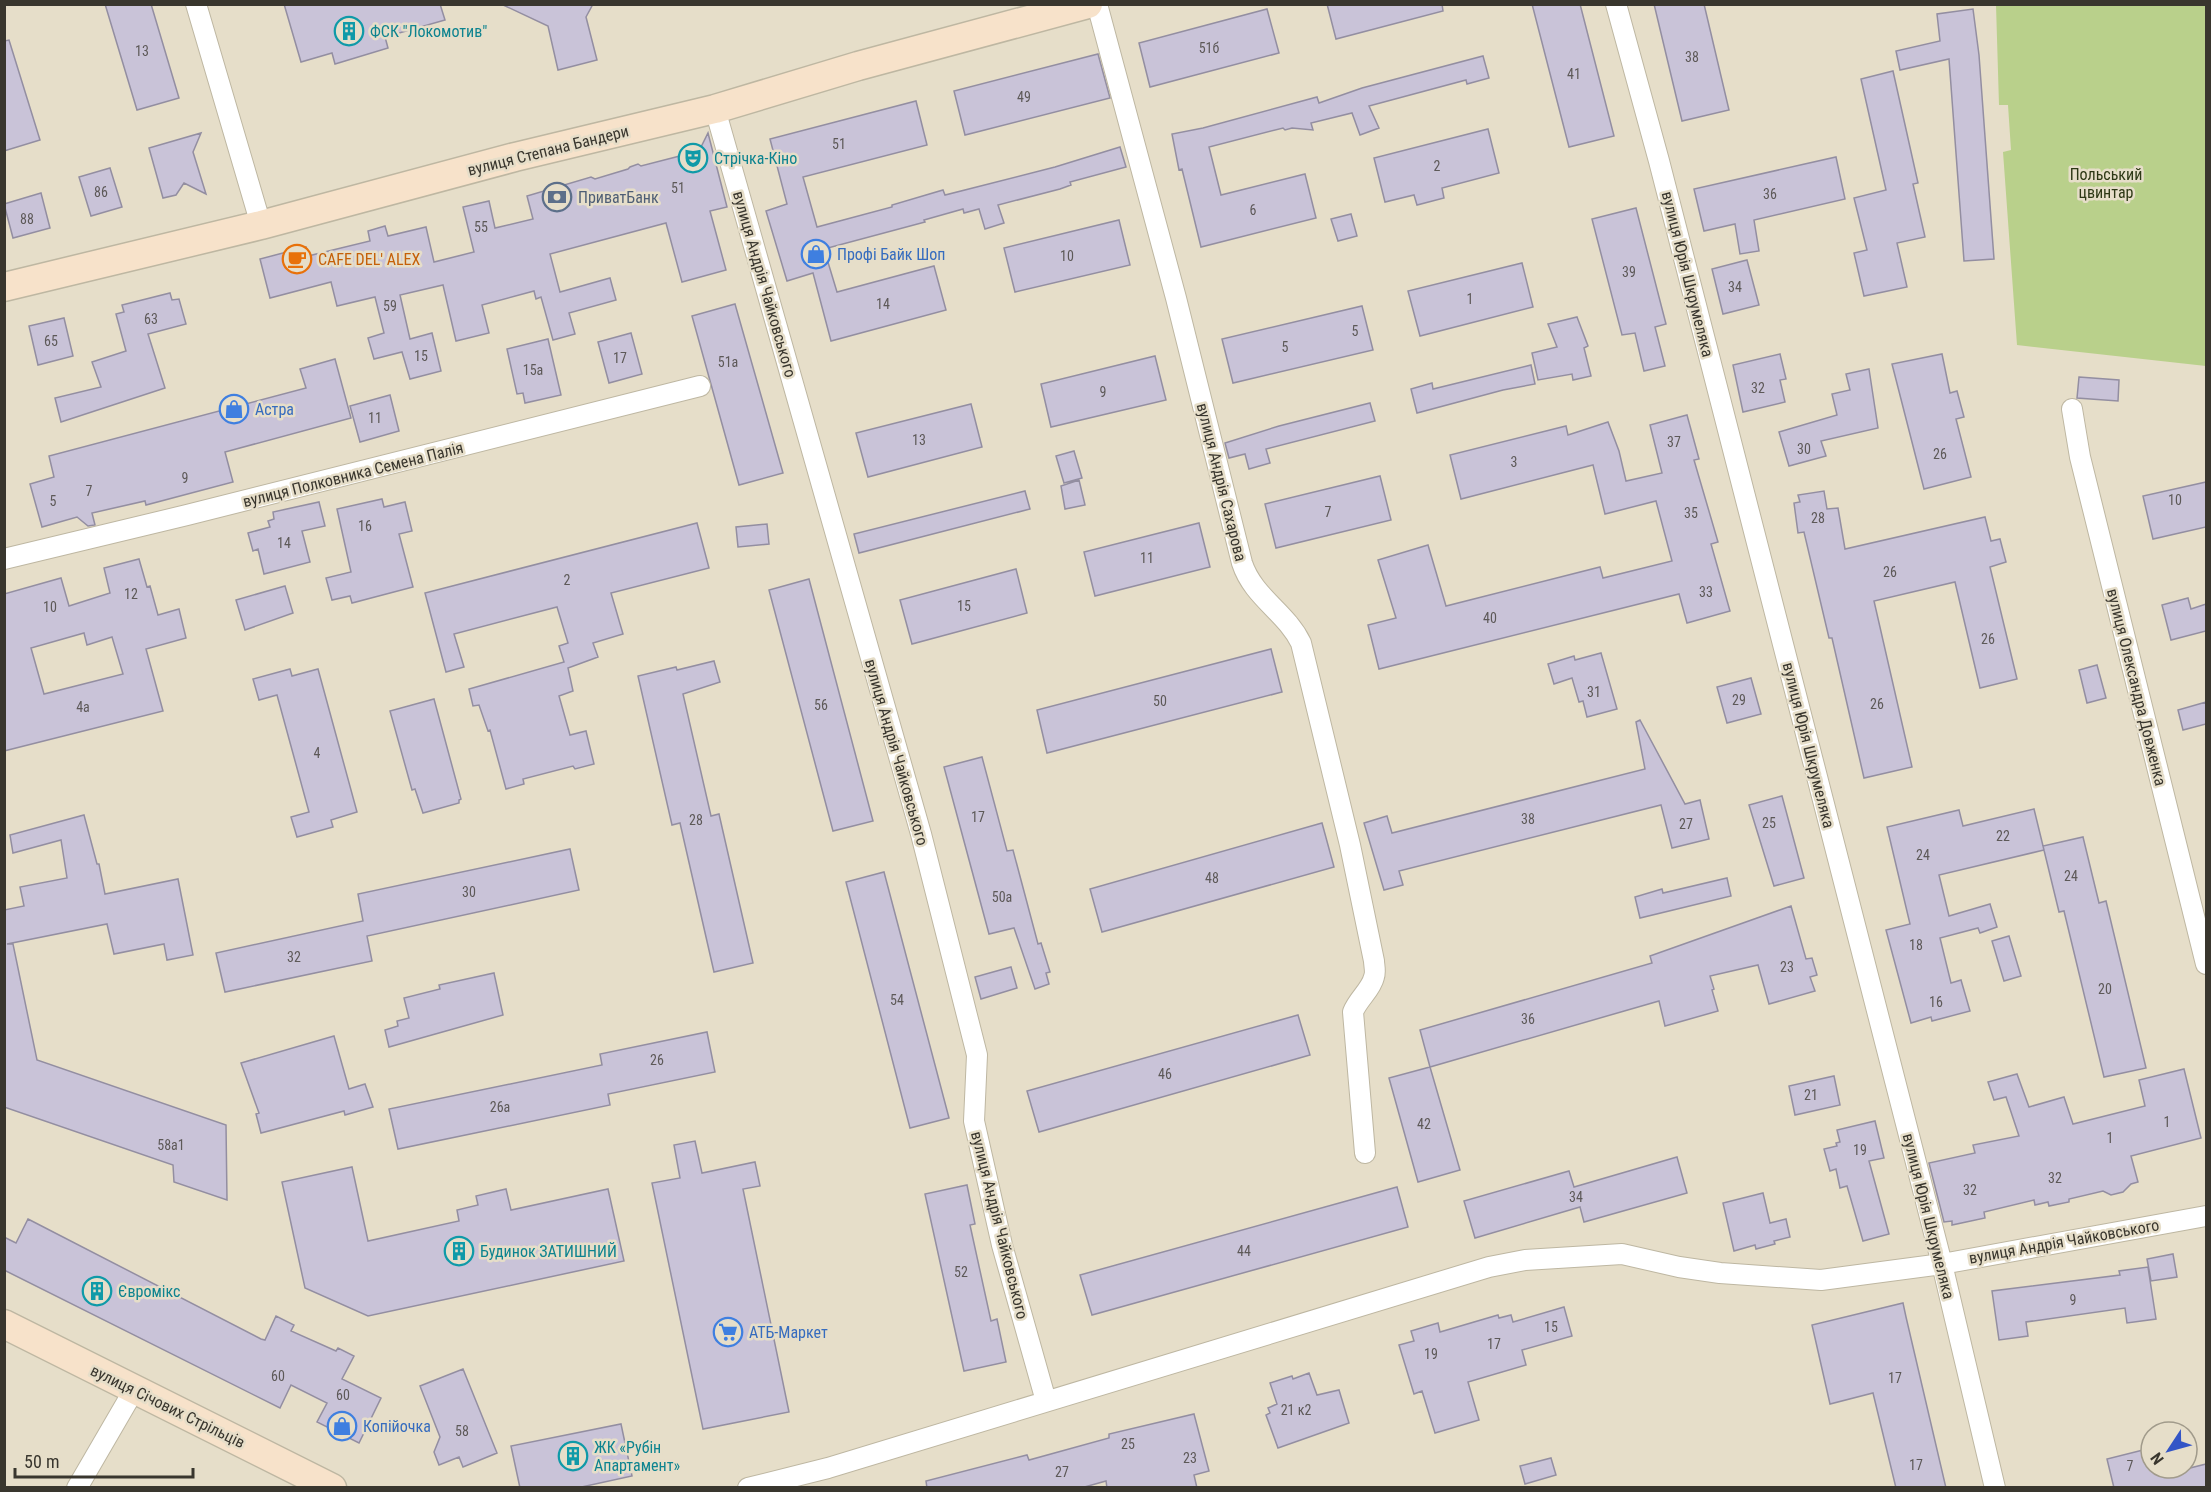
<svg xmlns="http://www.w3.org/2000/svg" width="2211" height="1492" font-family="'Roboto Condensed',sans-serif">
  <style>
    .green { fill: #b9d08b }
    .building { fill: #c9c3d8; stroke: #938ea1; stroke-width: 1.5; fill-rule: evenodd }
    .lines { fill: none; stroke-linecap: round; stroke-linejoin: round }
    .street-casing { stroke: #beb7a2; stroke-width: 22 }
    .secondary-casing { stroke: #beb7a2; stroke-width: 31 }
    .street { stroke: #fff; stroke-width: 20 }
    .secondary { stroke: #f7e2ca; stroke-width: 28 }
    .labels { text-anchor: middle; stroke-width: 5; stroke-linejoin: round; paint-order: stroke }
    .number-label { font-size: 14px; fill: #5d5958 }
    .culture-label { font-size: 16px; fill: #0d838f; stroke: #e6dec9; text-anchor: start }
    .street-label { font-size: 16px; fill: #39362e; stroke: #e6dec9 }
    .park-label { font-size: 16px; fill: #2d3815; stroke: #e6dec9 }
    .service-label { font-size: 16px; fill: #4e5e75; stroke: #e6dec9; text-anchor: start }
    .shop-label { font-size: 16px; fill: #366cbe; stroke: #e6dec9; text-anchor: start }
    .food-label { font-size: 16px; fill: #c56008; stroke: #e6dec9; text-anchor: start }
  </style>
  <rect width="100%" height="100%" fill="#e6dec9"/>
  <path class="green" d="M1996 5H2206V366L2017 345 2003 152 2011 150 2008 105H1999Z"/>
  <path class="building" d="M105 4H151L179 98 137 110Z
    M284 4H440L445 20 385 37 388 48 335 64 332 53 301 62Z
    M501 4H593L586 17 597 60 558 70 548 26Z
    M1327 4H1442L1443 11 1336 39Z
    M1532 4H1580L1614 136 1569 147Z
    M1654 4H1704L1729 110 1682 121Z
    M1267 9 1279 53 1150 87 1139 43Z
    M1973 9 1979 55 1994 259 1964 261 1949 59 1900 70 1896 51 1940 41 1937 14Z
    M9 40 40 140 4 151V41Z
    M1098 54 1110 98 965 135 954 91Z
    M1483 56 1489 78 1467 84 1466 80 1369 106 1379 128 1360 135 1352 113 1311 123 1313 130 1292 128 1285 130 1283 128 1209 147 1221 195 1305 174 1316 218 1201 247 1182 169 1179 170 1172 134 1203 128 1317 97 1319 103 1362 88Z
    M1893 71 1918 183 1913 184 1925 237 1897 243 1907 287 1864 296 1854 253 1867 250 1854 198 1886 190 1861 79Z
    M916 101 927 145 803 177 817 227 892 207V205L943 190 945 195 1055 167 1120 147 1126 167 1070 182 1071 185 1060 189 998 205 1004 223 985 229 979 209 964 213 963 209 924 220 925 222 824 249 837 292 934 266 946 310 831 341 813 273 787 281 766 211 787 204 770 139Z
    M1488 129 1499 173 1442 188 1444 198 1417 205 1414 195 1385 202 1374 158Z
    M201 133 193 152 206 194 184 183 176 195 163 198 149 148Z
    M708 133 727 207 710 211 726 270 682 282 666 223 550 254 560 292 610 278 616 300 569 313 575 334 553 340 541 297 536 299 534 291 482 305 489 333 456 341 443 285 400 295 410 339 432 333 441 371 410 379 402 352 374 359 368 338 384 333 375 297 337 306 331 282 270 298 260 259 306 247 308 256 370 241 368 231 385 226 388 236 426 227 434 262 474 252 463 207 489 201 495 228 533 219 527 196 591 177 595 179 628 169 630 167 638 164 641 166 699 151Z
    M1836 157 1845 199 1754 220 1759 251 1740 254 1735 224 1704 231 1694 189Z
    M110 168 122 207 91 216 79 177Z
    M41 193 50 228 13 238 4 204Z
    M1636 208 1666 324 1655 327 1665 366 1644 371 1635 333 1622 335 1592 219Z
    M1351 214 1357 236 1338 241 1331 219Z
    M1119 220 1130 265 1015 292 1004 248Z
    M1747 260 1759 305 1723 314 1712 269Z
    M1522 263 1533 307 1420 336 1408 291Z
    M170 293 172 300 179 299 186 324 148 334 165 388 61 422 55 398 101 387 92 362 126 351 116 314 124 312 122 305Z
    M735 304 783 473 739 485 692 316Z
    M1362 306 1373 350 1233 383 1222 339Z
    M1577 317 1588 346 1584 348 1591 376 1573 380 1572 374 1538 380 1532 353 1557 347 1548 324Z
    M64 318 73 356 38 365 29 326Z
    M631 333 642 374 609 383 598 342Z
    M548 339 561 395 525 403 523 393 517 394 507 349Z
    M1780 354 1786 379 1780 380 1785 402 1743 412 1733 365Z
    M1942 354 1950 393 1957 391 1964 417 1956 419 1971 477 1924 489 1892 364Z
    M1155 356 1166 400 1051 427 1041 384Z
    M335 359 351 418 225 452 233 482 146 505 145 501 92 513 95 525 88 526 77 517 42 527 30 484 54 477 49 456 306 388 300 369Z
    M1531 365 1535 384 1503 390 1417 413 1411 389 1432 383 1433 389Z
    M1869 369 1878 428 1821 441 1826 456 1789 466 1779 432 1837 415 1832 394 1850 390 1846 374Z
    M2079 377 2119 380 2118 401 2077 398Z
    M390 395 399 431 360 442 350 406Z
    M1370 403 1375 421 1266 449 1270 463 1249 469 1245 454 1229 458 1225 443 1279 426Z
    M971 404 982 447 868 477 856 433Z
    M1687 415 1699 459 1694 460 1718 542 1711 544 1730 611 1687 623 1679 594 1379 669 1368 625 1396 618 1378 560 1428 545 1446 606 1600 567 1603 578 1672 561 1656 501 1605 514 1593 465 1461 499 1450 455 1566 426 1568 435 1608 422 1619 451 1626 481 1662 473 1650 425Z
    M1074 451 1082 478 1064 483 1056 456Z
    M1380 476 1391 520 1276 548 1265 504Z
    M1079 480 1085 505 1065 509 1061 486Z
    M2206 482V527L2153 539 2143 496Z
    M1025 491 1030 509 859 553 854 534Z
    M1824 491 1827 509 1838 508 1845 549 1985 517 1991 541 2000 539 2006 562 1990 567 2017 679 1980 688 1955 582 1874 601 1912 767 1864 778 1832 638H1829L1804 532 1798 533 1794 503 1800 502 1798 495Z
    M382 499 384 507 405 502 412 531 399 534 413 587 352 603 350 596 332 600 326 578 351 572 337 509Z
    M319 502 325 526 302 531 310 562 264 574 258 549 253 551 248 533 270 527 268 521 274 519 273 512Z
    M697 523 709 568 611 593 623 634 593 643 598 657 568 668 573 691 559 696 570 735 586 731 594 764 575 769 573 766 523 779 524 784 506 789 490 730 488 731 479 705 473 706 469 689 564 662 559 646 568 643 557 607 454 634 464 667 446 672 425 593Z
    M1199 523 1210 567 1095 596 1084 552Z
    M767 524 769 544 738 547 736 527Z
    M139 559 147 587 150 586 158 615 179 609 186 638 146 649 163 711 4 751V594L61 578 69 606 110 593 104 568ZM84 633 87 645 112 637 123 674 44 694 31 648Z
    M1016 569 1027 613 912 644 900 600Z
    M809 579 873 821 833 831 769 590Z
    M285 586 293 613 245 630 236 600Z
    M2188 598 2191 609 2206 604V631L2171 640 2162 605Z
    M1271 649 1282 692 1047 753 1037 710Z
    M1601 653 1617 709 1587 717 1583 701 1579 702 1572 678 1554 684 1548 664 1574 656 1575 660Z
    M714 661 720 682 683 694 711 816 719 814 753 963 714 972 680 823 672 825 638 676 676 667 677 670Z
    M2097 665 2106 698 2087 703 2079 670Z
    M290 669 292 676 318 669 357 812 331 820 333 827 297 837 291 817 309 812 277 695 259 700 253 679Z
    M1751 678 1761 714 1727 723 1717 687Z
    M434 699 461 799 459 800V803L423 813 415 789 412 790 390 711Z
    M2206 702V724L2183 730 2178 710Z
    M1640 720 1685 804 1700 800 1709 839 1672 848 1661 805 1399 871 1403 885 1384 890 1364 823 1387 816 1392 833 1645 769 1636 722Z
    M982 757 1007 851 1013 850 1038 944 1041 943 1050 972 1046 973 1049 984 1035 989 1014 928 989 934 944 767Z
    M1782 796 1804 878 1774 886 1749 805Z
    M2034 809 2044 850 1939 875 1949 916 1990 904 1997 927 1980 933 1978 928 1940 938 1951 983 1961 980 1970 1011 1932 1021 1931 1017 1911 1023 1886 930 1910 924 1887 827 1959 810 1963 826Z
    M84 815 97 864H99L105 894 178 879 193 955 167 960 164 944 114 954 107 924 7 944H13L37 1060 226 1125 227 1200 174 1182 173 1165 4 1107V910L24 906 20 887 67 878 61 840 13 853 10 835Z
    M1322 823 1334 867 1102 932 1090 889Z
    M2083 837 2099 903 2106 901 2146 1068 2104 1077 2064 911 2059 912 2043 846Z
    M570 849 579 890 367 936 372 961 225 992 216 953 363 921 358 894Z
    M884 872 949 1118 910 1128 846 882Z
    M1727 878 1731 896 1640 918 1635 897 1662 889 1663 893Z
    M1791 906 1806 959 1812 958 1817 975 1810 977 1815 991 1769 1004 1758 965 1710 976 1714 989 1712 990 1718 1011 1665 1026 1659 1001 1430 1067 1420 1030 1652 963 1650 956Z
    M2009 936 2021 976 2004 981 1992 941Z
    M1011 967 1017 988 981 999 975 977Z
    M494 973 503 1015 389 1047 385 1030 398 1026 397 1021 409 1018 404 998 440 989 439 985Z
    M1298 1015 1310 1055 1039 1132 1027 1091Z
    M707 1032 715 1072 608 1094 610 1105 398 1149 389 1109 602 1065 600 1054Z
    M334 1036 349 1089 365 1084 373 1107 345 1115 344 1111 261 1133 256 1114 259 1113 241 1063Z
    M1430 1067 1460 1170 1418 1182 1389 1078Z
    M2184 1069 2201 1138 2131 1156 2138 1182 2131 1184 2123 1192 2111 1195 2103 1191 2069 1199V1202L2049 1206 2048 1202 2035 1205 2034 1200 1984 1212 1985 1218 1952 1225V1221L1944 1222 1929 1163 1975 1153 1973 1145 2019 1136 2006 1097 1994 1100 1988 1082 2017 1074 2029 1107 2064 1097 2073 1124 2145 1106 2139 1080Z
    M1834 1076 1840 1105 1795 1115 1789 1086Z
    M1875 1121 1884 1158 1869 1161 1889 1234 1863 1241 1847 1186 1840 1188 1836 1169 1830 1171 1824 1149 1837 1146 1836 1143 1840 1142 1837 1130Z
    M695 1141 702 1173 755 1162 760 1186 743 1189 789 1412 703 1429 652 1183 680 1178 674 1145Z
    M1677 1157 1687 1193 1584 1222 1580 1207 1475 1238 1464 1201 1569 1171 1574 1187Z
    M352 1167 368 1241 459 1221 457 1210 478 1205 476 1196 506 1189 511 1210 608 1189 624 1261 368 1316 305 1288 282 1182Z
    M967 1185 975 1224 970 1225 991 1321 997 1319 1006 1362 964 1371 925 1194Z
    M1397 1187 1408 1227 1092 1315 1080 1275Z
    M1763 1193 1770 1223 1786 1219 1790 1237 1774 1241 1775 1244 1756 1249 1755 1245 1734 1251 1723 1203Z
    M28 1219 261 1339 265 1340 276 1316 294 1325 291 1331 336 1351 338 1348 354 1356 342 1379 381 1398 359 1443 317 1422 327 1403 291 1385 280 1408 4 1270V1237L16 1243Z
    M2173 1254 2177 1277 2151 1281 2147 1259Z
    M2148 1267 2156 1319 2127 1323 2125 1308 2026 1322 2028 1336 1999 1340 1992 1291 2120 1275 2119 1271Z
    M1903 1303 1906 1317 1946 1488H1896L1873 1393 1830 1404 1815 1338 1812 1325Z
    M1564 1307 1572 1336 1522 1350 1526 1365 1468 1382 1479 1420 1435 1433 1422 1391 1414 1394 1399 1345 1414 1341 1411 1331 1438 1323 1440 1332 1498 1315 1499 1318 1511 1315 1513 1322Z
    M463 1369 497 1453 463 1467 459 1457 439 1465 434 1452 440 1437 420 1386Z
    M1309 1373 1317 1395 1339 1390 1349 1423 1278 1448 1266 1415 1270 1413 1268 1408 1277 1404 1270 1383 1292 1376 1293 1379Z
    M1194 1414 1209 1471 1194 1475 1197 1488H1107L1106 1481 1081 1488H927L926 1481 1027 1455 1029 1460 1109 1438V1434Z
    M621 1424 632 1476 577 1488H520L511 1446Z
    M2151 1448V1468H2160L2162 1475 2206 1464V1488H2114L2107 1459Z
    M1551 1458 1556 1475 1525 1484 1520 1466Z"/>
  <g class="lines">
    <g class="street-casing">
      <path id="street" d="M196 4 261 225
        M1097 4 1176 298 1242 563C1253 597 1286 612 1301 643L1350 845 1374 961C1374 965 1376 972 1374 977 1371 990 1358 999 1353 1012L1365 1153
        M1616 4 1659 161 1942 1264 1995 1488
        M715 109 921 834 977 1055 974 1121 1002 1245 1046 1401
        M2072 409 2080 457 2206 964
        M4 559 187 515 700 386
        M77 1488 134 1390
        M748 1488 828 1468 1489 1267 1525 1260 1622 1254 1679 1267 1720 1273 1821 1280 1942 1264 2206 1216"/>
    </g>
    <g class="secondary-casing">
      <path id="secondary" d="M4 287 261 225 515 157 715 109 858 66 1088 4
        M4 1324 332 1488"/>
    </g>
    <use href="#street" class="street"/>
    <use href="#secondary" class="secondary"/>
  </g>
  <defs>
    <g id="building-ring" transform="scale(1.5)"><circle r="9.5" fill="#e6dec9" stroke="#0f9aa8" stroke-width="1.5"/><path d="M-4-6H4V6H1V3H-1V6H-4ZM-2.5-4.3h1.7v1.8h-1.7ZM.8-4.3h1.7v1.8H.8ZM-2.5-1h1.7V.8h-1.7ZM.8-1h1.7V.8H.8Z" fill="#0f9aa8"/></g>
    <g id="theatre-ring" transform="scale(1.5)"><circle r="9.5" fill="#e6dec9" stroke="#0f9aa8" stroke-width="1.5"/><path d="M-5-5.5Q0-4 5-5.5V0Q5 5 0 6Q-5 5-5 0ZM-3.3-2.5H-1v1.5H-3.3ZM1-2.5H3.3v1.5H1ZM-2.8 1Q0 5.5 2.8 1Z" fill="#0f9aa8"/></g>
    <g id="bank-ring" transform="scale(1.5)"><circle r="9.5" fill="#e6dec9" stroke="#5c6f8a" stroke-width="1.5"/><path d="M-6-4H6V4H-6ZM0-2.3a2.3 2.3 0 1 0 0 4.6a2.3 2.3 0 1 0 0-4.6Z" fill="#5c6f8a"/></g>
    <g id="shop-ring" transform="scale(1.5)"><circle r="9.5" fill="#e6dec9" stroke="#3f7fe0" stroke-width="1.5"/><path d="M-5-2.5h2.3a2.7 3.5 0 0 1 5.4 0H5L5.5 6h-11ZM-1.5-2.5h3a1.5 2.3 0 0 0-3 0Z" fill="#3f7fe0"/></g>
    <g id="cafe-ring" transform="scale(1.5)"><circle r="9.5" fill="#e6dec9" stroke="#e8710a" stroke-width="1.5"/><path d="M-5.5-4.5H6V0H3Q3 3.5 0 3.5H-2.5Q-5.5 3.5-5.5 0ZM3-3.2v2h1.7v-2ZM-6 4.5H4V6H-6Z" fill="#e8710a"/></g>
    <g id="supermarket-ring" transform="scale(1.5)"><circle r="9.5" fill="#e6dec9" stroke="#3f7fe0" stroke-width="1.5"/><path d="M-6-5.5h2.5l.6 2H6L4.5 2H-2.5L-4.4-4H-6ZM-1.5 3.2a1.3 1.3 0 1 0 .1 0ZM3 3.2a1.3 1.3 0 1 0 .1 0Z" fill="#3f7fe0"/></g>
  </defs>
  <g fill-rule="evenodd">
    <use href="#building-ring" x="349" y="31"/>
    <use href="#theatre-ring" x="693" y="158"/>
    <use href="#bank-ring" x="557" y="197"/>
    <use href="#shop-ring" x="816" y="254"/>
    <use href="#cafe-ring" x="297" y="259"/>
    <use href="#shop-ring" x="234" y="409"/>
    <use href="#building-ring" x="459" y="1251"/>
    <use href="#building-ring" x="97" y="1291"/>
    <use href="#supermarket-ring" x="728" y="1332"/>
    <use href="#shop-ring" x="342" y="1426"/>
    <use href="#building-ring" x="573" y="1456"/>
  </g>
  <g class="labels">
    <g class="number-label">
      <text x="1209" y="53">51б</text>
      <text x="142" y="56">13</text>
      <text x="1692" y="62">38</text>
      <text x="1574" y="79">41</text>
      <text x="1024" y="102">49</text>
      <text x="839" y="149">51</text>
      <text x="1437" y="171">2</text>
      <text x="678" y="193">51</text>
      <text x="101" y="197">86</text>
      <text x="1770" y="199">36</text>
      <text x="1253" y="215">6</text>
      <text x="27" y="224">88</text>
      <text x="481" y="232">55</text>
      <text x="1067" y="261">10</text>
      <text x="1629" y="277">39</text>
      <text x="1735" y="292">34</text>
      <text x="1470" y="304">1</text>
      <text x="883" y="309">14</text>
      <text x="390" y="311">59</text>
      <text x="151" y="324">63</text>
      <text x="1355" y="336">5</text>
      <text x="51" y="346">65</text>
      <text x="1285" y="352">5</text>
      <text x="421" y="361">15</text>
      <text x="620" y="363">17</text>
      <text x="728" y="367">51а</text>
      <text x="533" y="375">15а</text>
      <text x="1758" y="393">32</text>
      <text x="1103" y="397">9</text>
      <text x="375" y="423">11</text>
      <text x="919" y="445">13</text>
      <text x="1674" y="447">37</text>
      <text x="1804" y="454">30</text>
      <text x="1940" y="459">26</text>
      <text x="1514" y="467">3</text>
      <text x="185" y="483">9</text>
      <text x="89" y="496">7</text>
      <text x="2175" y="505">10</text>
      <text x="53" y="506">5</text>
      <text x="1328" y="517">7</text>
      <text x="1691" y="518">35</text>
      <text x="1818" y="523">28</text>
      <text x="365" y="531">16</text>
      <text x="284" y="548">14</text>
      <text x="1147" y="563">11</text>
      <text x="1890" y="577">26</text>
      <text x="567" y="585">2</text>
      <text x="1706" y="597">33</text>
      <text x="131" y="599">12</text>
      <text x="964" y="611">15</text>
      <text x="50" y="612">10</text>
      <text x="1490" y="623">40</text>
      <text x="1988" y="644">26</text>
      <text x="1594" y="697">31</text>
      <text x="1739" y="705">29</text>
      <text x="1160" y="706">50</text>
      <text x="1877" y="709">26</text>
      <text x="821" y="710">56</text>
      <text x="83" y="712">4а</text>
      <text x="317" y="758">4</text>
      <text x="978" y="822">17</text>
      <text x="1528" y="824">38</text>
      <text x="696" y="825">28</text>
      <text x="1769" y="828">25</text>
      <text x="1686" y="829">27</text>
      <text x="2003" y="841">22</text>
      <text x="1923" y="860">24</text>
      <text x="2071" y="881">24</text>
      <text x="1212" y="883">48</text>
      <text x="469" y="897">30</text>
      <text x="1002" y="902">50а</text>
      <text x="1916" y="950">18</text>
      <text x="294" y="962">32</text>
      <text x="1787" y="972">23</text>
      <text x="2105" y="994">20</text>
      <text x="897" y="1005">54</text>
      <text x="1936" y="1007">16</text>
      <text x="1528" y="1024">36</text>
      <text x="657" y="1065">26</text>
      <text x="1165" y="1079">46</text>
      <text x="1811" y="1100">21</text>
      <text x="500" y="1112">26а</text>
      <text x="2167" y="1127">1</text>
      <text x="1424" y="1129">42</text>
      <text x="2110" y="1143">1</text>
      <text x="171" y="1150">58а1</text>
      <text x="1860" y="1155">19</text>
      <text x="2055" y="1183">32</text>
      <text x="1970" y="1195">32</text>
      <text x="1576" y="1202">34</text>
      <text x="1244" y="1256">44</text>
      <text x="961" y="1277">52</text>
      <text x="2073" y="1305">9</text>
      <text x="1551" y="1332">15</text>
      <text x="1494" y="1349">17</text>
      <text x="1431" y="1359">19</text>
      <text x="278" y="1381">60</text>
      <text x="1895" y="1383">17</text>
      <text x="343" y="1400">60</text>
      <text x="1296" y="1415">21 к2</text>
      <text x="462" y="1436">58</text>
      <text x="1128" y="1449">25</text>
      <text x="1190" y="1463">23</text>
      <text x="1916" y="1470">17</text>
      <text x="2130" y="1471">7</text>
      <text x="1062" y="1477">27</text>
    </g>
    <g class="culture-label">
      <text x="370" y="37">ФСК "Локомотив"</text>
      <text x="714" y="164">Стрічка-Кіно</text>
      <text x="480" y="1257">Будинок ЗАТИШНИЙ</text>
      <text x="118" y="1297">Євромікс</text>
      <text x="594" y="1453">ЖК «Рубін<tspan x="594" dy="18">Апартамент»</tspan></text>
    </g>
    <g class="street-label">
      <text transform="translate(548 150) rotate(-14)" y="6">вулиця Степана Бандери</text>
      <text transform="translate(1688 274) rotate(76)" y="6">вулиця Юрія Шкрумеляка</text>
      <text transform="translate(765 284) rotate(74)" y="6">вулиця Андрія Чайковського</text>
      <text transform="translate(353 474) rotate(-14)" y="6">вулиця Полковника Семена Палія</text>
      <text transform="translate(1222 482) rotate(76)" y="6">вулиця Андрія Сахарова</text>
      <text transform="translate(2137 687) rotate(76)" y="6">вулиця Олександра Довженка</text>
      <text transform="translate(1809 745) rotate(76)" y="6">вулиця Юрія Шкрумеляка</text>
      <text transform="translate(897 752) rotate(74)" y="6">вулиця Андрія Чайковського</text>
      <text transform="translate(1929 1216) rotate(76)" y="6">вулиця Юрія Шкрумеляка</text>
      <text transform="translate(1000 1225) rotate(76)" y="6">вулиця Андрія Чайковського</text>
      <text transform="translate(2064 1241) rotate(-10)" y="6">вулиця Андрія Чайковського</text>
      <text transform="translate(168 1406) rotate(26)" y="6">вулиця Січових Стрільців</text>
    </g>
    <g class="park-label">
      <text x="2106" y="180">Польський<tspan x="2106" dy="18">цвинтар</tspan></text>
    </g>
    <g class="service-label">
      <text x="578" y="203">ПриватБанк</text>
    </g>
    <g class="shop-label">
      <text x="837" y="260">Профі Байк Шоп</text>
      <text x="255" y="415">Астра</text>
      <text x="749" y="1338">АТБ-Маркет</text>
      <text x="363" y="1432">Копійочка</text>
    </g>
    <g class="food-label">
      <text x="318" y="265">CAFE DEL' ALEX</text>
    </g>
  </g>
  <rect width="2211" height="1492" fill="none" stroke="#39362e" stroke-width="12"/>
  <g transform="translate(2169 1450) rotate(234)"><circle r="28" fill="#e6dec9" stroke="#a19b8b" stroke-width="1.5"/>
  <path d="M0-4.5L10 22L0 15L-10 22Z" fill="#3355c6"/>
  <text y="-9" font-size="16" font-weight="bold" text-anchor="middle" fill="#39362e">N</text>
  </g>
  <path d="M15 1468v9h178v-9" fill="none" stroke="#39362e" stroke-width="3"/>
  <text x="24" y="1468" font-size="18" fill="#39362e" stroke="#e6dec9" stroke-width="4.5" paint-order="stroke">50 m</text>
</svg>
